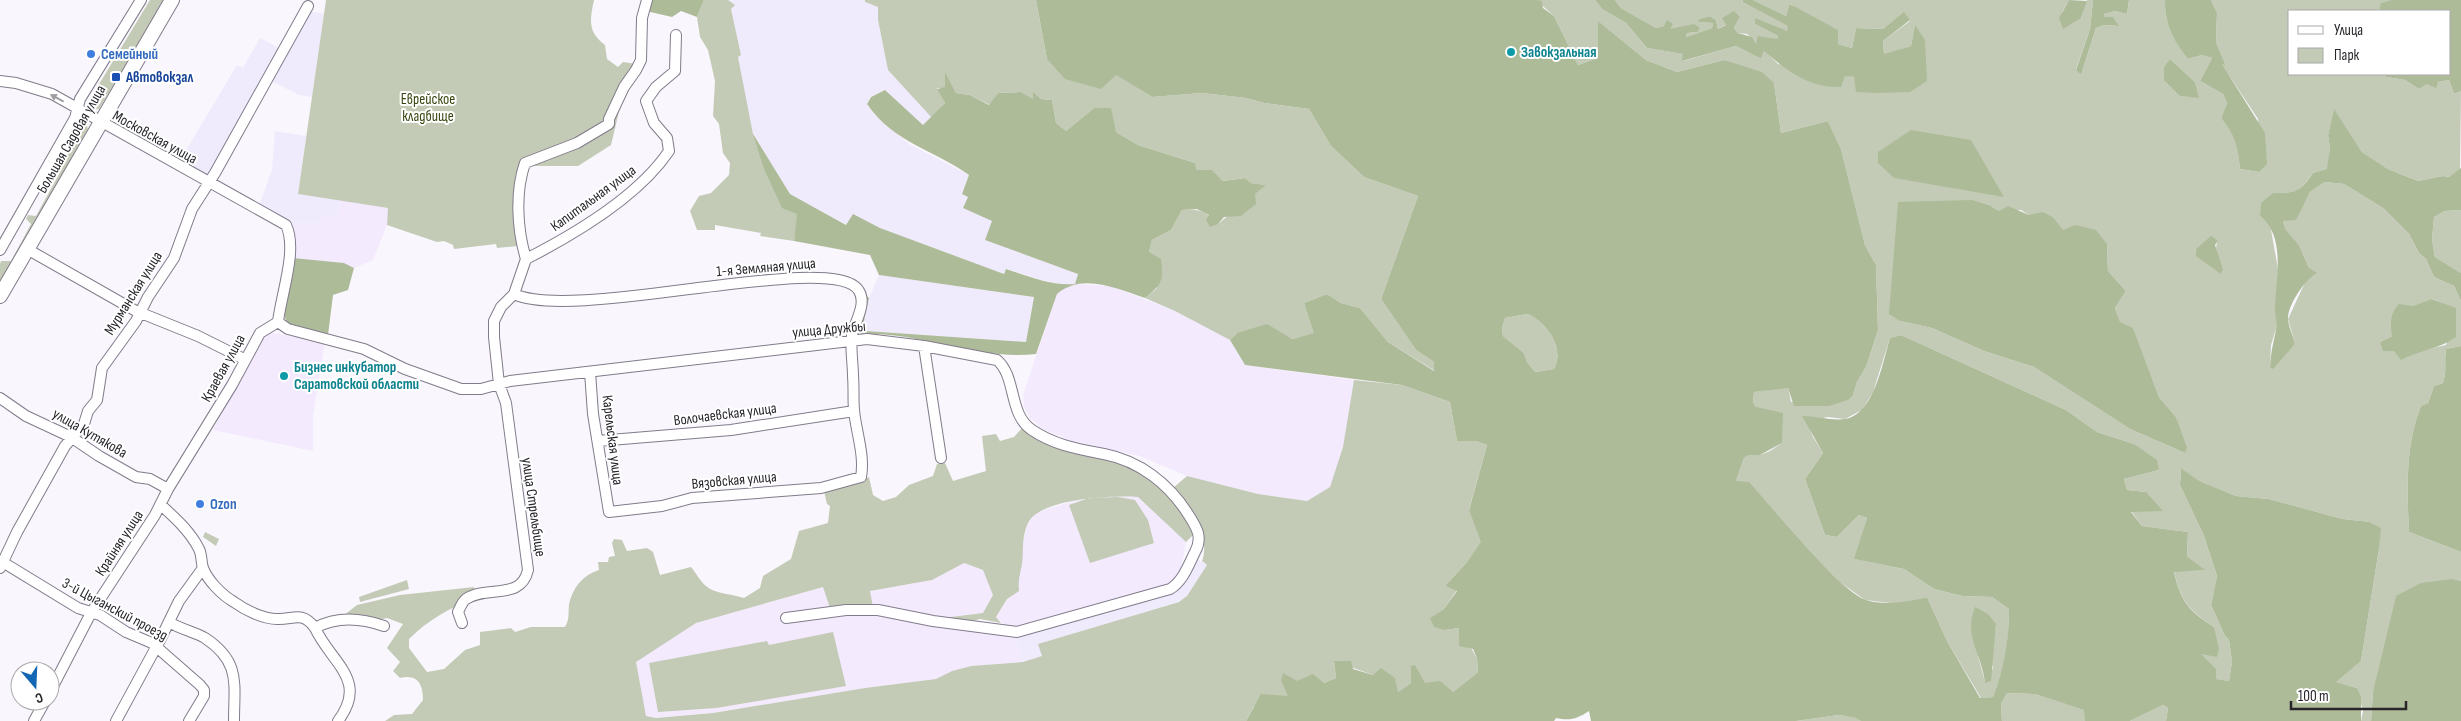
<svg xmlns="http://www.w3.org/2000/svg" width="2461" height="721" font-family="'Sofia Sans Condensed',sans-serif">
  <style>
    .built { fill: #f3eafe }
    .industrial { fill: #efebfc }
    .green { fill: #c3cbb6; fill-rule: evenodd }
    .forest { fill: #aebb99; fill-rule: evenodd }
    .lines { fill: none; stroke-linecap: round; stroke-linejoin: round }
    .minor-casing { stroke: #827b8b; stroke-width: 12 }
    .major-casing { stroke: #827b8b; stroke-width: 16 }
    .minor { stroke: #fff; stroke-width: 10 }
    .major { stroke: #fff; stroke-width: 14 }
    .oneway { fill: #9e9da0 }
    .culture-dot { fill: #0f9aa8; stroke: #fff; stroke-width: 2 }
    .shop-dot { fill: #3f7fe0; stroke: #fff; stroke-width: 2 }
    .transit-dot { fill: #1a4fb4; stroke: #fff; stroke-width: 2 }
    .labels { text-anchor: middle; stroke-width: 4; stroke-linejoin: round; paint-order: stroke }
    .culture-label { font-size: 15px; font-weight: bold; fill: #0d838f; stroke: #fff; text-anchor: start }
    .shop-label { font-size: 15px; font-weight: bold; fill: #366cbe; stroke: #fff; text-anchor: start }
    .transit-label { font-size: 15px; font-weight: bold; fill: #164399; stroke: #fff; text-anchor: start }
    .park-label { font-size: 15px; fill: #374610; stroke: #fff }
    .street-label { font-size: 15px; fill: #28252b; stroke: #fff }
  </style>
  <rect width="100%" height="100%" fill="#f9f6fd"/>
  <path class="built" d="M339 200 389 208 387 225 373 260 354 268 344 263 293 258 295 237 291 224 302 222 321 223 322 216H337Z
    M1075 284 1110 286 1175 311 1230 340 1245 365 1354 380 1343 447 1330 487 1307 501 1258 494 1187 476 1140 456 1072 441 1043 429 1030 418 1024 407 1023 395 1057 294 1063 288Z
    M266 332 325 342 313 415V451L213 430 262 335Z
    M1119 496 1138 497 1186 542 1181 570 1175 582 1029 628 1008 627 996 618 1007 599 1019 591 1017 578 1022 564 1021 545 1029 521 1037 512 1088 497Z
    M964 563 983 570 990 585 993 595 983 613 935 619 873 607 870 591 932 580Z
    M823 587 871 612 979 633 1015 635 1023 662 971 666 952 671 936 679 865 688 713 713 656 718 646 716 635 662 696 623Z"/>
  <path class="industrial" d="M728 0H865V2L878 7V20L888 70 932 118 922 126 885 90 870 97 867 104 873 113 909 144 969 175 962 194 968 197 993 222 985 240 1078 274 1075 284 1064 285 1042 280 1007 269 1004 274 880 228 853 215 847 225 790 194 753 134 737 57 741 55 731 9 734 5Z
    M309 11 324 14 312 97 299 95 271 81Z
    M260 38 283 50 210 173 207 175 179 162 237 65 243 68Z
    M275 131 306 136 298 194 339 200 337 216H322L321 223 302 222 291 224 283 217 259 206 272 170Z
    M879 275 1034 297 1026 342 865 331 864 321 869 298Z
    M1197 559 1207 565 1184 600 1039 644 1042 656 1023 662 1015 635 1171 591Z"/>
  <path class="green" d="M150 0H165L99 109 90 110 87 104Z
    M326 0H594C590 19 587 32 605 45L607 59 618 67 623 62 636 64 617 88 623 95 611 145 578 166H519V246L497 248 496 244 454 249 453 245 444 241 437 242 387 225 388 208 298 194Z
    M704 0H728L735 5 731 9 741 55 738 57 753 134 798 214 794 241 760 236 761 233 715 225V230H697L690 211 699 196 711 193 729 175 730 163 723 153 719 124 713 116 715 81 708 50 700 37 697 17Z
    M865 0H1036L1047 59 1115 74 1152 97 1202 93 1246 98 1264 103 1309 109 1331 146 1364 177 1418 196 1381 299 1416 350 1434 362 1435 371 1388 342 1360 308 1341 303 1327 294 1304 303 1315 333 1292 339 1237 333 1230 340 1175 311 1145 298 1157 288 1149 252 1152 240 1171 230 1182 210C1198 208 1206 211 1218 224L1265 185 1251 183 1245 178 1223 181 1211 170H1195V163L1138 145 1116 132 1094 108 1066 131 1056 123 1052 100 1041 99 1033 93V100L1021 92 998 93 990 105 970 95 956 93 945 73V88H937L945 103 932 118 888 70 878 20V7L865 2Z
    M1536 0H1595L1602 9 1626 23 1647 48 1684 54 1683 61 1736 46 1761 59 1764 50 1778 64 1854 77 1910 91 1915 26 1911 46 1884 55 1883 41 1910 21 1904 13 1883 29 1856 28 1852 48 1838 44 1791 4 1786 16 1753 0H2069L2062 12 2081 18 2087 0H2093L2090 29 2076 69 2081 75 2096 28 2104 25 2118 26 2104 17V14L2115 11 2127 14 2129 0H2165C2164 23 2174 41 2188 59L2202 55 2212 58 2200 81 2223 94 2227 103 2221 118C2236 136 2238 146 2240 169L2259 172 2258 119 2221 63 2226 66 2216 42 2217 13 2211 0H2391L2382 3 2379 11H2290V74H2385L2386 77 2405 80 2419 89 2427 84 2449 80 2454 94 2461 91 2460 170 2449 177 2443 176 2418 181 2388 169 2362 152 2334 110 2328 135 2330 148 2328 169 2313 173C2299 192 2298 193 2273 193L2260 216 2270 224 2278 269 2276 329 2271 345 2270 367 2295 344 2288 319 2307 278 2309 268 2299 245 2284 229 2283 221 2303 205 2310 192 2325 182 2344 184 2383 208 2409 234 2419 253 2426 259 2434 277 2454 286 2461 301V346L2446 349C2444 362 2447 370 2443 383L2434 386 2428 403 2421 406C2405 445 2407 491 2409 532L2461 552V581L2453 579 2373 692 2371 721H2361L2363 711 2357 688 2335 682 2361 661 2379 549 2380 528 2370 522 2343 519 2269 499 2236 496 2198 481 2181 468 2180 485 2204 536 2217 576 2211 605 2225 636 2229 640 2232 662 2229 681 2215 679 2206 661 2200 653 2214 627C2189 610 2181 602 2174 571L2204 570 2187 556 2188 532 2142 526 2131 511 2146 492 2127 490 2124 479 2159 470 2134 444 2097 432 2066 410 1901 335 1890 338 1873 392 1862 410 1845 419 1827 417 1807 422 1813 437 1823 453 1805 479 1825 535 1837 537 1859 515 1867 518 1855 559 1904 569 1934 589 1962 596 1992 597 2009 609C2009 642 2005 666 1993 697L1981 698 1947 641 1927 597 1899 604 1865 600 1840 582 1736 481 1744 458 1749 455H1760L1770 451 1782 443 1756 407 1753 402 1754 392 1788 387 1791 402 1853 395 1857 382 1866 367 1878 330 1876 265 1865 245 1841 149 1828 121 1781 133 1774 83 1724 60 1677 72 1646 60 1599 22 1598 58 1578 65 1554 16ZM2170 59 2195 82 2198 97 2181 96ZM1991 206 1999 211 2021 210 2029 215 2054 218 2063 231 2107 244 2108 271 2126 291 2115 308 2120 323 2133 329 2159 397 2176 417 2185 453 2130 429 2034 367 1984 351 1932 328 1900 321ZM2218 241C2213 250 2219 260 2223 269L2196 249ZM2433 299 2456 309 2446 345C2418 351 2406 359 2380 342L2392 336 2412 306ZM1996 624 1991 661 1993 668 1985 682 1978 656Z
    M1615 0H1743L1742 2 1789 26 1787 31 1755 24 1778 36 1777 39 1757 43 1747 34 1738 33 1734 28 1740 17 1718 29 1716 20 1710 16 1699 19V22L1713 23 1712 28 1686 37 1687 33 1697 32 1669 29 1664 26 1656 28 1621 8Z
    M79 119 85 120 88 129 0 284V264L1 261H11L31 224 26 219 28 215 36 216 59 174 53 167Z
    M2461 210V273L2435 257 2432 240 2434 217 2445 211Z
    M1528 314C1548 324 1565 348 1554 369L1535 372 1527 362 1524 353 1503 336 1502 328 1505 318Z
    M1354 380 1402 385 1450 402 1457 441H1476L1487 445 1469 509 1482 542 1467 562 1445 586 1457 590 1443 610 1445 630 1459 628 1477 658 1478 672 1453 692 1425 684 1411 666V683L1398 692 1373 675 1334 661 1336 678 1324 683 1281 681 1289 696 1254 706 1246 721H385L394 715 412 714 423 700C423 683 417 674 400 678L393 671 400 662 387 648 403 624 387 618 364 623 343 616 357 605 400 595 474 587 476 598C450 608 429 619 409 639V648L427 672 444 669 465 650 480 645V632L511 628 515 632 531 627H565C570 619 568 613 569 604 573 587 583 575 599 570L598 562H608L609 557 615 556 612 543 614 539 622 540 627 551 647 548 653 552 660 575 691 567C696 573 700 581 706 586 715 594 732 594 744 598L760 588 763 576 791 559 799 531 828 523 830 506 827 504 824 491 856 484 869 477 873 495 883 501 896 497 909 485 933 476 937 464 945 463 953 481 986 471 982 436 996 434 1000 441 1014 437 1023 427 1124 461 1157 482 1195 528 1193 535 1186 542 1138 497C1114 495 1040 498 1028 523 1021 538 1024 549 1022 564 1020 575 1018 580 1019 591L1007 599 996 617 1001 623 980 619 962 624 935 619 983 613 993 595 983 570 964 563 932 580 870 591 873 607 830 608 823 587 696 623 636 662 646 716 656 718 713 713 865 688 936 679 952 671 971 666 1023 662 1042 656 1038 644 1179 602 1187 596 1207 565 1202 561C1212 534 1186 510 1172 489L1187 476 1258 494 1307 501 1330 487 1343 447Z
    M1118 497 1135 500 1148 520 1154 543 1090 563 1069 505 1089 498Z
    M205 532 219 539 216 546 203 537Z
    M407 580 409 589 360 602 359 597Z
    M833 632 846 686 716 708 658 712 649 663 767 641 769 645Z
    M2007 693 2035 694 2085 710V721H2002L2001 704Z
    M2163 705 2168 708 2166 721H2130Z
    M1839 715 1857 718 1861 721H1796Z"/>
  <path class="forest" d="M649 0H704L697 17 681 11 672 17 646 11Z
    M1036 0H1536L1542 1 1543 8 1554 16 1578 65 1598 58V21L1646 60 1677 72 1724 60 1762 72 1774 83 1781 133 1828 121 1841 149 1865 245 1876 265 1878 330 1866 367 1857 382 1853 395 1848 400 1829 406H1794L1788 388 1754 392 1753 402 1756 407 1783 413 1782 443 1760 455H1749L1744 458 1736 481 1749 482C1771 506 1840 592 1866 600 1886 606 1907 602 1927 597L1947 641 1980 698 1993 697C2004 668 2009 640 2009 609L1992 597 1962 596 1934 589 1904 569 1854 559 1867 518 1859 515 1837 537 1825 535 1805 479 1823 453 1802 416C1814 416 1834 421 1845 419 1874 415 1883 361 1890 338L1901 335 2066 410 2097 432 2134 444 2157 460 2159 470 2124 479 2127 490 2146 492 2163 511 2131 512 2142 526 2188 532 2187 556 2205 570 2174 572C2181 602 2189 611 2214 627L2219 649 2217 657 2201 654 2216 669V679L2229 681 2232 662 2229 640 2225 636 2211 605 2217 576 2204 536 2180 485 2181 468 2199 481 2236 496 2269 499 2343 519 2370 522 2381 528 2379 549 2361 661 2336 682 2357 688 2361 697V721H2166L2168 708 2163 705 2130 721H2085L2084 710 2035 694 2007 693 2001 704 2002 721H1861L1856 718 1839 715 1796 721H1591L1589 711C1577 719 1570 721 1556 718L1554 721H1246L1261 694 1288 696 1281 681 1283 673 1297 681 1313 674 1324 683 1336 678 1334 661H1351L1353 669 1373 675 1381 668 1395 678 1398 692 1411 683V666L1415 665 1425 683 1440 681 1453 692 1478 672 1477 658 1473 649 1459 646V628L1445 630 1434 627 1430 618 1443 610 1457 591 1445 586 1467 562 1481 542 1469 510 1487 445 1476 441H1457L1450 402 1402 385 1245 365 1230 340 1237 333 1267 324 1292 339 1314 333 1304 303 1327 294 1341 303 1360 308 1388 342 1434 371V362L1416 350 1381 299 1418 196 1364 177 1331 146 1309 109 1264 103 1246 98 1202 93 1152 97 1116 75 1101 89 1065 79 1047 59ZM1528 314C1548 324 1565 348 1554 369L1535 372 1527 362 1524 353 1503 336 1502 328 1505 318Z
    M1595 0H1615L1621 8 1656 28 1664 26 1667 20 1673 24 1670 29 1694 24 1700 28 1697 32 1687 33 1686 37 1712 28 1713 23 1699 22V19L1710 16 1716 20 1718 29 1726 25 1722 18 1734 11 1740 17 1734 28 1738 33 1752 37 1756 43 1758 36 1777 39 1778 36 1755 24V18L1787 31 1788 26 1742 2 1743 0H1753L1786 16 1790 4 1838 30V44L1852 48 1856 28 1883 29 1904 12 1910 20 1883 41 1884 54 1911 46 1915 25 1925 40 1927 81 1910 92 1875 93 1856 92 1854 77 1845 76 1841 87C1810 88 1787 71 1764 51L1761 59 1736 46 1682 61 1683 54 1647 48 1626 23 1602 9Z
    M2069 0 2087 1 2081 18 2063 29 2059 18Z
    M2093 0H2129L2127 14 2115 11 2104 14V17H2113L2119 26 2104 25 2096 28 2081 75 2076 70 2090 29Z
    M2165 0H2211L2217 13 2216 42 2226 66 2222 64 2265 133 2267 164 2259 172 2240 169C2238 147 2235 135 2221 118L2227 103 2223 94 2200 81 2212 58 2202 55 2188 59C2174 42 2164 23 2165 0Z
    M2391 0H2461V91L2454 94 2449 80 2438 82 2436 88 2427 84 2419 89 2405 80 2386 77 2385 74H2450V11H2379L2381 3Z
    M2170 59 2195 82 2199 98 2180 96 2164 80V67Z
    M945 72 956 93 970 95 989 105 998 93 1021 92 1033 99V92L1041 99 1052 100 1056 123 1066 131 1094 108H1111L1116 132 1138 145 1195 163 1196 170H1212L1223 181 1245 178 1251 183 1266 185 1255 194 1256 204 1241 216 1224 217 1218 224 1210 227 1206 220 1209 215 1197 209 1182 210 1171 230 1152 240 1149 252 1161 259C1164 281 1162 284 1145 298 1118 289 1082 272 1057 294L1036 354C977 361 919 331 860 334L858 332 863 292 869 298 864 321 866 331 1026 342 1034 297 879 275 870 255 794 241 797 214 782 208 764 169 753 134 790 194 846 225 853 214 880 228 1004 274 1006 269C1028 276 1051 286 1075 284L1078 274 985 240 992 221 963 208 968 197 962 194 969 175C934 150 894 143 867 104L871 97 885 90 923 125 945 103 937 89 945 87Z
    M2334 109 2362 152 2388 169 2418 181 2443 176 2449 177 2461 168V210L2445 211 2434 217 2432 240 2435 257 2461 273V301L2454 286 2434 277 2426 259 2419 253 2409 234 2383 208 2344 184 2325 182 2310 192 2296 220 2283 221 2285 229 2299 245 2309 268 2317 273C2305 279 2287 306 2288 320 2289 328 2293 336 2295 344L2273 369 2270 367C2271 351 2273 344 2276 330 2277 322 2275 314 2275 307 2276 278 2286 236 2260 216L2261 203 2273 193C2296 193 2300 192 2313 173L2327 169 2330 148 2328 135Z
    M1911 130 1971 140 2004 197 1894 178 1878 163V152Z
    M1972 200 1991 206 1999 211 2008 206 2029 215 2043 212 2054 218 2063 230 2075 225 2096 230 2107 244 2108 271 2126 291 2115 308 2120 322 2133 328 2159 397 2176 417 2187 448 2185 453 2130 429 2034 367 1984 351 1932 328 1900 321 1889 314 1898 202Z
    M2211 236 2218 241 2215 245 2223 269 2221 274 2196 256V249Z
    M293 258 344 263 354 268 348 290 333 295 328 335C316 332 300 331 290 325 276 316 290 272 293 258Z
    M2432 299 2456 308V337C2440 349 2419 350 2401 360L2394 351H2383L2380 342 2392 336C2390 322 2390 314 2399 304L2412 306Z
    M2461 346V552L2409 532C2407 491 2405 445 2421 406L2428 403 2434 386 2443 383C2447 370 2444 362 2446 349Z
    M2453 579 2461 581V721H2371L2373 692 2396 596 2421 583Z
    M1975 607 1988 614 1996 624 1991 681 1985 683C1982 654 1963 636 1975 607Z"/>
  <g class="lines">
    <g class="minor-casing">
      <path id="minor" d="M0 81 16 83 52 94 286 225C298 250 281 294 278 322
        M27 249 136 311 198 336 244 359
        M0 250 75 118 80 99 141 0
        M526 259C517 229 515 192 525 163L577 143 609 124V119L624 87 636 70 641 60 642 18 647 0
        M514 294C575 323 835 249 859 291 867 304 855 321 852 335 850 347 853 363 853 376 854 387 853 399 854 410 856 432 865 455 861 477L821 488 692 498 662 506 609 512 593 414 590 372
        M278 322 288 329 364 349 405 369 461 389H481L510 381 867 339 924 346 997 360C1017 377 1008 414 1032 430 1054 445 1078 449 1104 454 1140 461 1169 484 1188 514 1197 528 1203 537 1195 552 1188 566 1183 581 1170 589L1017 632 933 621 878 610H846L786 618
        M924 346 941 458
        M0 398 26 416 71 437 99 456 136 477 150 479 168 489
        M598 441 731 430 854 411
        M161 505C175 518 190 531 199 549 202 555 201 562 203 568 208 581 222 595 234 602 245 610 263 619 277 619 293 620 302 610 315 628 337 616 361 618 384 626
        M1 561 78 608 100 615 126 632 152 643 200 685 204 690V696L189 721
        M0 568 17 532 65 446 84 424 88 411 97 400 102 368 136 321 148 297 174 258 192 209 215 173 308 6
        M169 622C180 629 197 633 205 638 241 662 234 683 234 721
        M462 623 458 612C460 608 462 602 466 599 487 585 521 601 528 570L506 403 499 384 494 337V321L501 307 514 294 526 259C575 234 638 197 669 151L667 138 654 123 646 101 656 87 675 71 676 35
        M315 628C331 663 369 680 338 721
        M50 692 91 613 155 515 168 489 232 385 260 333 278 322
        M34 721 45 701
        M116 721 160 640 179 601 203 568"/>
    </g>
    <g class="major-casing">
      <path id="major" d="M0 296 172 0"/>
    </g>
    <use href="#minor" class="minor"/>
    <use href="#major" class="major"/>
  </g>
  <defs><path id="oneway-solid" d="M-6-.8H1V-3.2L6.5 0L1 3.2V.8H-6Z" transform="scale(1.25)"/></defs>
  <use class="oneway" href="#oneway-solid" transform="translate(57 98) rotate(-152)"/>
  <g class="culture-dot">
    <circle cx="1511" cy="52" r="5"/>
    <circle cx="284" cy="376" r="5"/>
  </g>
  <g class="shop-dot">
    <circle cx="91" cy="54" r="5"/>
    <circle cx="200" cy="504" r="5"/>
  </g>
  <rect class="transit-dot" x="111" y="72" width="10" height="10" rx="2.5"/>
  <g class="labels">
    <g class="culture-label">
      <text x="1521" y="57">Завокзальная</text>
      <text x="294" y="372">Бизнес инкубатор<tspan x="294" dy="17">Саратовской области</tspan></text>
    </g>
    <g class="shop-label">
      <text x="101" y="59">Семейный</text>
      <text x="210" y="509">Ozon</text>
    </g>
    <g class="transit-label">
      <text x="126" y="82">Автовокзал</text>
    </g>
    <g class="park-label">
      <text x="428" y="104">Еврейское<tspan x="428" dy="17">кладбище</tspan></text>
    </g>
    <g class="street-label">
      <text transform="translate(155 137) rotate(29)" y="5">Московская улица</text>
      <text transform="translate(71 139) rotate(-60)" y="5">Большая Садовая улица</text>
      <text transform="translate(593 198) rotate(-36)" y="5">Капитальная улица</text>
      <text transform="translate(766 267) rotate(-5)" y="5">1-я Земляная улица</text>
      <text transform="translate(133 293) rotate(-58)" y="5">Мурманская улица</text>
      <text transform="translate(829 329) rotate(-5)" y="5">улица Дружбы</text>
      <text transform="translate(223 368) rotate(-61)" y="5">Краевая улица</text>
      <text transform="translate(725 414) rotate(-7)" y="5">Волочаевская улица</text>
      <text transform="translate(90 433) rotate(30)" y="5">улица Кутякова</text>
      <text transform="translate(613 440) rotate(83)" y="5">Карельская улица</text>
      <text transform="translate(734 480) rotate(-5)" y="5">Вязовская улица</text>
      <text transform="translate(534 507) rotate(82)" y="5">улица Стрельбище</text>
      <text transform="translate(119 543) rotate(-57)" y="5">Крайняя улица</text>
      <text transform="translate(115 609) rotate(28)" y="5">3-й Цыганский проезд</text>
    </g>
  </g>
  <rect x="2288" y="10" width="162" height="65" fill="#ffffff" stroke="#a9a8aa"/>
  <rect x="2298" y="26" width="25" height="8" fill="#ffffff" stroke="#a9a8aa"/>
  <text x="2334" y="35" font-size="15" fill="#28252b">Улица</text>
  <rect x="2298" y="48" width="25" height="15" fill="#c3cbb6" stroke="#a9a8aa"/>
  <text x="2334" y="60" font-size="15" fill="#28252b">Парк</text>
  <g transform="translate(35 686) rotate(161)"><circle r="24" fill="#ffffff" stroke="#a9a8aa"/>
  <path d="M0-4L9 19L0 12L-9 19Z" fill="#1266b4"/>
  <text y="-8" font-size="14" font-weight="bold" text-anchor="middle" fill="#28252b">С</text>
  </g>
  <path d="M2291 701v8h115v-8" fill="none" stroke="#28252b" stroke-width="2.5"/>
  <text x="2298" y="701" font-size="15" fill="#28252b" stroke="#ffffff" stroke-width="4" paint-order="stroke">100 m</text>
</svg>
